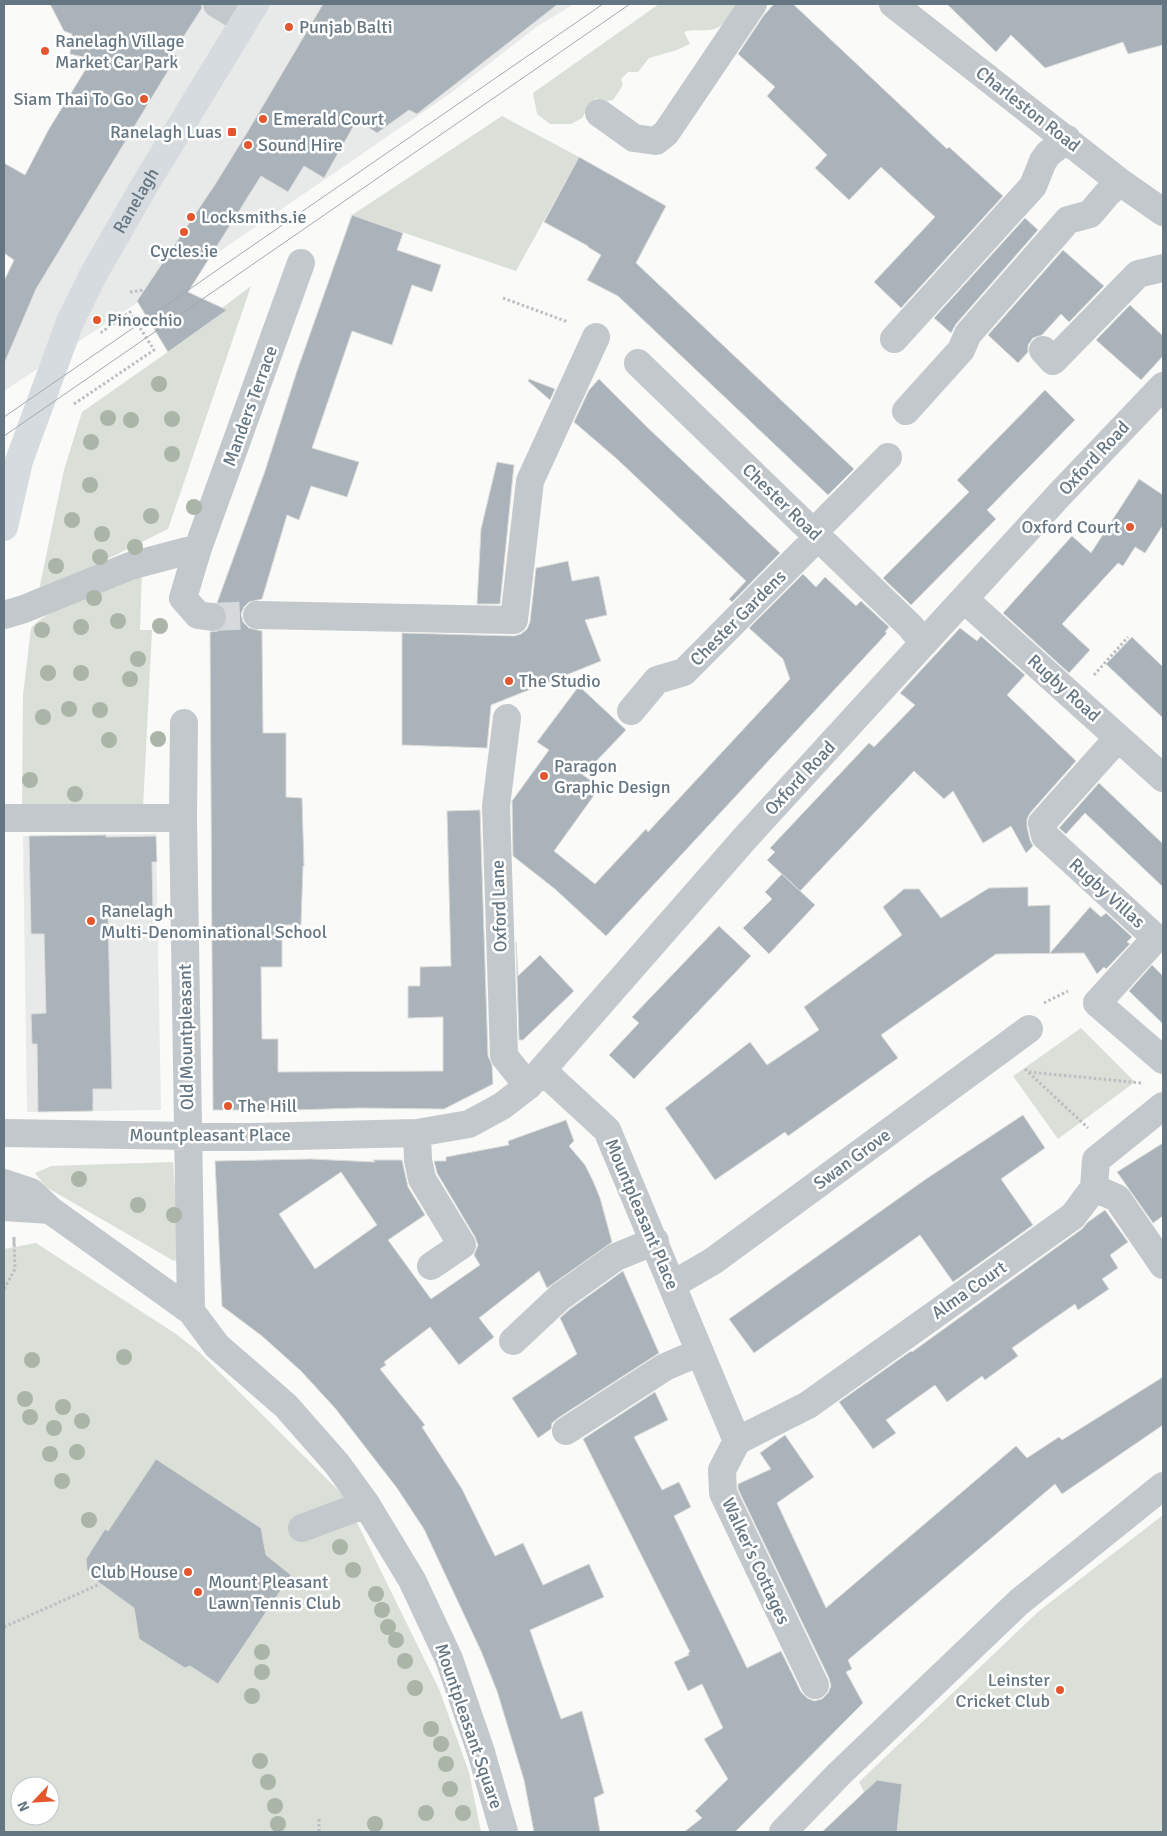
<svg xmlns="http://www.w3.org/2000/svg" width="1167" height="1836" font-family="Signika,sans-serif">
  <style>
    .built { fill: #e8e9e9 }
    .green { fill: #dadfd7; fill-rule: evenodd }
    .building { fill: #aab3b9; stroke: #dcdcda; fill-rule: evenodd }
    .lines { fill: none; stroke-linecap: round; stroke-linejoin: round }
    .minor-tunnel { stroke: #d5d9db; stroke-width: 28; stroke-dasharray: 28 14; stroke-linecap: butt }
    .path { stroke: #bbbfc2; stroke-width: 3; stroke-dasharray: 2.5 2.5; stroke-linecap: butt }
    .minor { stroke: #c3c8cc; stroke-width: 28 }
    .major { stroke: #d6dbdf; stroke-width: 28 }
    .tram { stroke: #a2aab0; stroke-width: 1 }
    .tree { fill: #aab4a7 }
    .poi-dot { fill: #e4572e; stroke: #fff; stroke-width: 2 }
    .labels { text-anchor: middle; stroke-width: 5; stroke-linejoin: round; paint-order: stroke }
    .poi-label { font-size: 18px; fill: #657683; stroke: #fff; text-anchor: start }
    .street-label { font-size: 18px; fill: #657683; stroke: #fff }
  </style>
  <rect width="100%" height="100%" fill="#fafaf8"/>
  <path class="built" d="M105 4H574L538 26 451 93 194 269 191 267 4 391V281L14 260 4 253V163L25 175 49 129 97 51 102 8Z
    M156 834 161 1110 27 1112 23 836Z"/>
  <path class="green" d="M659 4H738C730 15 724 29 709 30 700 31 693 29 684 32L690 44 677 50 649 58 638 72H628L621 79 623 85 613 100 607 101 596 98 589 105 582 118 571 124H550L537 114 533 93Z
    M502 116 579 157 516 271 352 215Z
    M251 286 168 529 59 583 39 590 64 470 82 412 225 312 222 308Z
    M142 571 140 630H152L143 808 22 809 23 695 31 628C48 608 115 583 142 571Z
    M1081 1028 1135 1082 1058 1139 1013 1076Z
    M173 1162 180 1258 174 1261 46 1187 35 1173 51 1166Z
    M36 1243 176 1334 199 1352 344 1496 439 1689 469 1772 481 1832H4V1249ZM20 1786H50V1816H20Z
    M1163 1515V1832H884L859 1782 1039 1611Z"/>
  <path class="building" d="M50 4H201L202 8 173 53 177 56 36 289 4 364V281L14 260 4 253V163L25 175 49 129 92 59 70 54 72 34 64 31Z
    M323 4H558L417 114 409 110 377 133 357 120 324 178 304 166 288 192 261 176 188 292 227 310 168 352 137 301 216 183 248 131Z
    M774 4H793L947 149 949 147 1003 196 901 308 874 282 935 217 881 167 849 200 815 168 827 155 767 96 775 87 738 54 764 15Z
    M947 4H1163V45L1128 54 1123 42 1045 68 1011 35 996 52Z
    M579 157 666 206 636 263 854 469 828 495 618 296 587 280 601 255 588 247V246L544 222Z
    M352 215 403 233 397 250 441 265 432 292 412 285 392 345 352 331 312 448 359 462 347 497 311 486 299 520 287 515 262 599 249 602 244 607 241 614 243 622 249 628 262 631 263 733H286V797L302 798 304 866H303L301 925H282V967H261L262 1039H278V1072L443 1071V1017L408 1018V986H420V967L451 966 447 811 480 810 488 1056 492 1065 493 1084 444 1109 359 1108 294 1110H213L210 632 218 631 225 626 227 620 226 611 222 605 217 603 265 471 297 371Z
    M1025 218 1038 230 956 324 951 333 934 318Z
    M1063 250 1104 286 1069 322 1061 314 1042 335 1033 338 1028 345V352L1018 363 988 335Z
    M1130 305 1163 336V356L1141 380 1096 340Z
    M529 379 555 389 550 400 528 381Z
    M599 379 647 427 780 553 732 602 729 599 746 581 617 459 574 422 589 390Z
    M1045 390 1075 420 987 510 996 519 911 605 883 578 969 492 957 480Z
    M497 462 514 465 500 604H477L481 529Z
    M1139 479 1163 495V525L1145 553 1135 547 1123 566 1118 563 1062 624 1090 650 1069 673 1003 613 1072 536 1091 553Z
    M568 561 572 581 599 576 607 615 585 620 601 661 491 705 487 748 402 745V633L514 636 521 634 527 629 530 622 536 568Z
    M803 574 816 587 825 577 856 606 861 601 889 627 885 632 887 633 606 936 555 889 513 856 512 801 549 750 537 742 579 686 626 730 583 775 600 787 554 851 595 884 646 829 648 832 790 679 783 659 749 628Z
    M960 628 977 641 981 636 1025 675 1007 695 1076 761 1030 813 1027 819V827L1030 840 1033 846 1026 853 1011 826 983 843 953 791 944 799 914 771 800 891 767 860 775 852 770 848 869 743 874 747 915 705 900 693Z
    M1132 637 1163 667V718L1106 664Z
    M1099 783 1163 844V887L1085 813 1066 834 1059 828Z
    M106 835V837L156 836 157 862H152L153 914 108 915 112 1089H93V1111L38 1112 37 1044H32L31 1014 46 1013 44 934H31L29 836Z
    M782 874 815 905 769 954 743 928 772 899 765 892Z
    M1028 887V906L1050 905V953L1090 907 1101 917 1106 913 1132 937 1127 942 1130 944 1106 969 1104 967 1097 974 1084 953 996 954 881 1035 898 1058 788 1136 785 1132 715 1180 665 1108 750 1042 767 1065 819 1030 804 1007 902 935 883 907 904 889H919L941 918 989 888Z
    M719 926 751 956 634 1079 609 1055 639 1023 632 1017Z
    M516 942 518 976 540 955 574 991 523 1040H519Z
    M1152 965 1163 976V1024L1129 991Z
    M1023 1115 1045 1148 1001 1179 1033 1225 953 1282 920 1235 754 1353 729 1319 926 1179Z
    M566 1120 574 1141 569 1146 585 1165 593 1181 600 1198 612 1242 547 1288 539 1271 479 1318 494 1337 459 1365 430 1327 384 1362 386 1365 380 1369 425 1425 422 1427 462 1489 495 1556 523 1543 543 1585 589 1564 604 1597 530 1630 561 1719 582 1711 604 1793 594 1798 600 1832H534L524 1780 497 1691 481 1651 424 1529 397 1488 335 1408 301 1371 262 1336 222 1306 215 1161 311 1159 375 1162 373 1160H402L408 1187 425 1215 388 1240 431 1299 480 1265 474 1255 478 1245 475 1237 437 1173 434 1161H446V1157L509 1145 508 1141ZM341 1172 377 1225 315 1269 279 1214Z
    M1163 1143V1216L1153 1223 1117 1172Z
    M1105 1210 1128 1242 1110 1255 1118 1268 1102 1279 1109 1289 1078 1310 1075 1304 1049 1322 1012 1348 1018 1356 985 1380 982 1376 947 1402 935 1385 886 1420 896 1433 873 1449 839 1402 911 1351 912 1352 1082 1229 1088 1222Z
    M623 1271 659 1353 558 1418 552 1423 551 1429 538 1438 512 1398 577 1354 560 1318 570 1309Z
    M1163 1377V1425L1062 1494 1055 1484 848 1660 852 1669 846 1672 863 1703 735 1832H684L702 1818 695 1811 728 1779 704 1739 723 1728 702 1684 688 1691 674 1662 689 1655 688 1653 690 1652 583 1439 655 1392 668 1420 634 1437 662 1490 679 1482 691 1507 674 1516 747 1668 781 1651 801 1692 807 1698 814 1701 822 1699 828 1693 831 1686 829 1678 738 1489V1484L771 1469 760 1453 785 1435 814 1477 777 1503 826 1608 1016 1446 1027 1458 1059 1437 1062 1440Z
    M156 1459 261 1528 266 1555 291 1575 218 1684 190 1666 185 1668 139 1639 134 1608 94 1579 87 1570 86 1559 105 1529 108 1531Z
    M877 1780 902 1784 897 1832H822Z"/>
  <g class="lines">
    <path class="minor-tunnel" d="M212 617 257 615"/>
    <path class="path" d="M130 292 144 290
      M503 298 568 322
      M74 404 154 350 130 312 99 334
      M1094 675 1128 637
      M1044 1003 1068 991
      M1025 1069 1088 1128
      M1029 1072 1142 1083
      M14 1237V1247
      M4 1289 15 1269 14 1239
      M4 1627 100 1584
      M319 1819V1832"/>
    <path class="minor" d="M217 4 244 20
      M893 4 1120 182 1163 212
      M599 113 634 138 656 141 666 133 753 4
      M894 339 1033 186 1043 161 1048 154 1067 139
      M1043 350 1053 361 1138 274 1163 268
      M638 363 910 626 924 643
      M906 411 961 350 968 334 1068 220 1090 214 1107 194 1120 182
      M813 533 888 457
      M964 599 1163 778
      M4 615 24 609 130 566 198 548
      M257 615 514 620 530 481 596 337
      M212 617 198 615 183 598 198 548 301 263
      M631 711 657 680 684 672 818 537
      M507 718 496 806 504 1056 528 1086
      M184 723 183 818 191 1311 217 1346 286 1406 337 1464 366 1504 412 1580 449 1659 481 1752 504 1832
      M1118 738 1042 823 1045 836 1156 938 1097 1003 1163 1060
      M4 818H183
      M542 1070 607 1130 737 1441 722 1470 723 1493 815 1685
      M4 1133 252 1137 417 1133 469 1124 502 1106 528 1086 746 837 1060 494 1163 386
      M417 1133 418 1160 422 1179 462 1245 431 1266
      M4 1183 31 1192 50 1210 191 1311
      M1094 1188 1117 1198 1163 1265
      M4 1207 50 1210
      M672 1285 713 1261 1029 1029
      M513 1341 560 1297 616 1257 655 1241
      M566 1431 665 1367 700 1352
      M737 1441 808 1405 1073 1216 1094 1188 1096 1160 1163 1106
      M302 1528 366 1504
      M783 1832 840 1773 1019 1602 1163 1486"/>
    <path class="major" id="s1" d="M4 527 19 461 70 322 93 275 146 183 255 4"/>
    <path class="tram" d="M4 417 603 4
      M4 436 630 4"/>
  </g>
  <g class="tree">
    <circle cx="159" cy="384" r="8"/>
    <circle cx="108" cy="418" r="8"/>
    <circle cx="172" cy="419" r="8"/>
    <circle cx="131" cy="420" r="8"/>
    <circle cx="91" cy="442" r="8"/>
    <circle cx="172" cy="454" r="8"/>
    <circle cx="90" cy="485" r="8"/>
    <circle cx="194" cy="507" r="8"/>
    <circle cx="151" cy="516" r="8"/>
    <circle cx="72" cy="520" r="8"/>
    <circle cx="102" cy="534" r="8"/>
    <circle cx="135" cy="547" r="8"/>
    <circle cx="100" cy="557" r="8"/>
    <circle cx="56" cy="566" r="8"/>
    <circle cx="94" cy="598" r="8"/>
    <circle cx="118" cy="621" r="8"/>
    <circle cx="160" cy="626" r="8"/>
    <circle cx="81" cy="627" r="8"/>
    <circle cx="42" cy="630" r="8"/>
    <circle cx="138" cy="659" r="8"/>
    <circle cx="48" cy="673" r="8"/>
    <circle cx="81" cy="673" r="8"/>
    <circle cx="130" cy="679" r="8"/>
    <circle cx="69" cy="709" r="8"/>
    <circle cx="100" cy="710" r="8"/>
    <circle cx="43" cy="717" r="8"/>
    <circle cx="158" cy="739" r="8"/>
    <circle cx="109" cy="740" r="8"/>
    <circle cx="30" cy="780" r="8"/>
    <circle cx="75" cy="794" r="8"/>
    <circle cx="79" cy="1179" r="8"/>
    <circle cx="138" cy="1205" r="8"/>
    <circle cx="174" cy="1215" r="8"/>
    <circle cx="124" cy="1357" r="8"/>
    <circle cx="32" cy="1360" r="8"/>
    <circle cx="25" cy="1399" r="8"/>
    <circle cx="63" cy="1407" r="8"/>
    <circle cx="30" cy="1417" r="8"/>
    <circle cx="82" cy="1421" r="8"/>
    <circle cx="54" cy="1428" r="8"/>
    <circle cx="77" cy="1452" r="8"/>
    <circle cx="50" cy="1454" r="8"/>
    <circle cx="62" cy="1481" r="8"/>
    <circle cx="89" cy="1520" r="8"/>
    <circle cx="340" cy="1547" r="8"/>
    <circle cx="353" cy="1570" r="8"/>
    <circle cx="376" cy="1594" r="8"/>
    <circle cx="382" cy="1610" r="8"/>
    <circle cx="388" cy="1627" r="8"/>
    <circle cx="396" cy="1640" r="8"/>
    <circle cx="262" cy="1652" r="8"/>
    <circle cx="405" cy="1661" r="8"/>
    <circle cx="262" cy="1672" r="8"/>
    <circle cx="415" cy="1688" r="8"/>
    <circle cx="252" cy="1696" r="8"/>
    <circle cx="431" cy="1729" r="8"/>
    <circle cx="441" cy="1744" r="8"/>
    <circle cx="260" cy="1761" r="8"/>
    <circle cx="446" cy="1764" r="8"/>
    <circle cx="268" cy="1782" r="8"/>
    <circle cx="450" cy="1789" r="8"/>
    <circle cx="275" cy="1806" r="8"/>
    <circle cx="426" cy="1813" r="8"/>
    <circle cx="463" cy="1813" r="8"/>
    <circle cx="278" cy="1824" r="8"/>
    <circle cx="375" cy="1824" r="8"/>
  </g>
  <g class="poi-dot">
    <circle cx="289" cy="27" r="5"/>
    <circle cx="45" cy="51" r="5"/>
    <circle cx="144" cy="99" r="5"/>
    <circle cx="263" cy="119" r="5"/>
    <rect x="227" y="127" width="10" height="10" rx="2.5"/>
    <circle cx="248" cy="145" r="5"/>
    <circle cx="191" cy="217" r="5"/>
    <circle cx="184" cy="232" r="5"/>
    <circle cx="97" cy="320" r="5"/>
    <circle cx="1130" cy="527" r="5"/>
    <circle cx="509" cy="681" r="5"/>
    <circle cx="544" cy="776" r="5"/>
    <circle cx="91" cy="921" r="5"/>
    <circle cx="228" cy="1106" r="5"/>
    <circle cx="188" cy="1572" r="5"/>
    <circle cx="198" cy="1592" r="5"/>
    <circle cx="1060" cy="1690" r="5"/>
  </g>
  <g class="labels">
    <g class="poi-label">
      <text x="299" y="33">Punjab Balti</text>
      <text x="55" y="47">Ranelagh Village<tspan x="55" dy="21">Market Car Park</tspan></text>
      <text x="134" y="105" text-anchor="end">Siam Thai To Go</text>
      <text x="273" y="125">Emerald Court</text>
      <text x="222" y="138" text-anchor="end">Ranelagh Luas</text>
      <text x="258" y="151">Sound Hire</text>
      <text x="201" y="223">Locksmiths.ie</text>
      <text x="184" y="257" text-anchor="middle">Cycles.ie</text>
      <text x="107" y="326">Pinocchio</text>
      <text x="1120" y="533" text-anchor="end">Oxford Court</text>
      <text x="519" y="687">The Studio</text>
      <text x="554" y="772">Paragon<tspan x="554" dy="21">Graphic Design</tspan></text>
      <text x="101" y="917">Ranelagh<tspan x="101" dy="21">Multi-Denominational School</tspan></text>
      <text x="238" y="1112">The Hill</text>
      <text x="178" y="1578" text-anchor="end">Club House</text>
      <text x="208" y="1588">Mount Pleasant<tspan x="208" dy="21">Lawn Tennis Club</tspan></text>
      <text x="1050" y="1686" text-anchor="end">Leinster<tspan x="1050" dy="21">Cricket Club</tspan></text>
    </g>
    <g class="street-label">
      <text transform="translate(1028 109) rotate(38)" y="6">Charleston Road</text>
      <text dy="6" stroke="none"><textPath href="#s1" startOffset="354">Ranelagh</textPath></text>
      <text transform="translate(250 406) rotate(-70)" y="6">Manders Terrace</text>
      <text transform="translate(1094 458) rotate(-47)" y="6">Oxford Road</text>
      <text transform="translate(782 502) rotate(44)" y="6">Chester Road</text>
      <text transform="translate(738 618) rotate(-45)" y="6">Chester Gardens</text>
      <text transform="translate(1064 688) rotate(42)" y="6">Rugby Road</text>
      <text transform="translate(800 778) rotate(-47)" y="6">Oxford Road</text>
      <text transform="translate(1107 893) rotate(42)" y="6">Rugby Villas</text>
      <text transform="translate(499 906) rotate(-92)" y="6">Oxford Lane</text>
      <text transform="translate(186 1037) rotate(-91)" y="6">Old Mountpleasant</text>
      <text x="210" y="1141">Mountpleasant Place</text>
      <text transform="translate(852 1159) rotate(-36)" y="6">Swan Grove</text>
      <text transform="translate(642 1214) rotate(67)" y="6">Mountpleasant Place</text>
      <text transform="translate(969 1290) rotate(-35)" y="6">Alma Court</text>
      <text transform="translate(756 1561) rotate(65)" y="6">Walker's Cottages</text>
      <text transform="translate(469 1726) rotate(71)" y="6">Mountpleasant Square</text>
    </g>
  </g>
  <rect width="1167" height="1836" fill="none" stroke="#657683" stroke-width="10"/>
  <g transform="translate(35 1801) rotate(245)"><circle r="24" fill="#ffffff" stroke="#c1c8cd"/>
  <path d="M0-4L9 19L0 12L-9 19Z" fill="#e4572e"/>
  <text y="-8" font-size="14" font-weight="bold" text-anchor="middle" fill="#657683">N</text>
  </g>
</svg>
